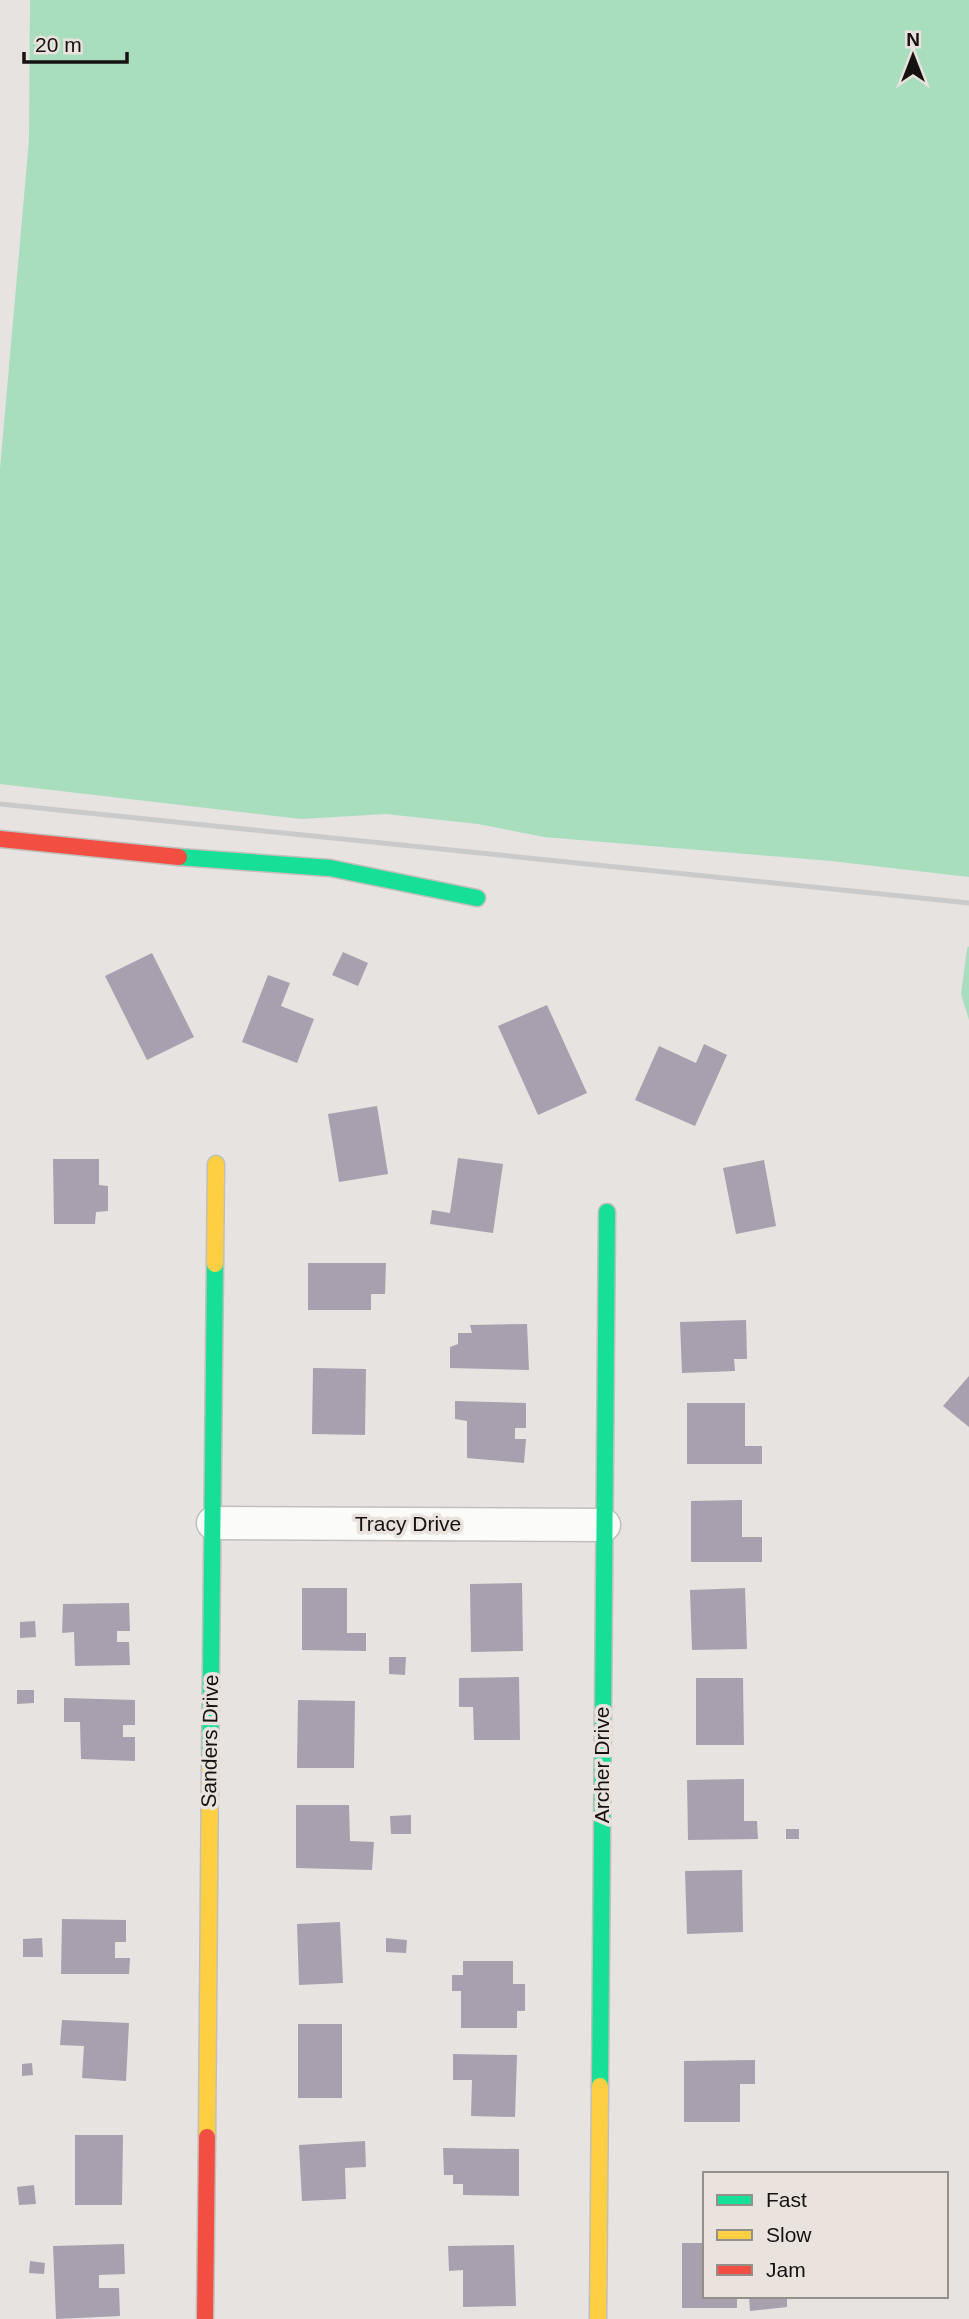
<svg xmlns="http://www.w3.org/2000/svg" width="969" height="2319" font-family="Arial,sans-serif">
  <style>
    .green { fill: #a8ddbe }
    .building { fill: #a8a0af }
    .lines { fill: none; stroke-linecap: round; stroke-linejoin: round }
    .street-casing { stroke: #c1bfbc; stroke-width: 35 }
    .fast-casing { stroke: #c1bfbc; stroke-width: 19 }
    .slow-casing { stroke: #c1bfbc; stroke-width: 19 }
    .jam-casing { stroke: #c1bfbc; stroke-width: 19 }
    .street { stroke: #fbfbfa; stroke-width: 32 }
    .fast { stroke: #16e098; stroke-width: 16 }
    .slow { stroke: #ffcf43; stroke-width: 16 }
    .jam { stroke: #f24e42; stroke-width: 16 }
    .rail { stroke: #cbcaca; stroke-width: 5 }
    .labels { text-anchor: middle; stroke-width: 7; stroke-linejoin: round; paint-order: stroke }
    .street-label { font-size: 21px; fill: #151211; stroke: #e9e2dd }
  </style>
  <rect width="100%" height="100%" fill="#e6e3e0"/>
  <path class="green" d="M30 0H969V877L831 861 544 837 478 824 386 814 301 819 0 784V469L29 140Z
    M969 946V1020L961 994 967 949Z"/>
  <path class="building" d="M343 952 368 963 358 986 332 975Z
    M152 953 194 1037 147 1060 105 976Z
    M268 975 290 983 281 1006 314 1019 297 1063 242 1042Z
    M547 1005 587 1093 538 1115 498 1026Z
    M704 1044 727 1055 695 1126 635 1100 659 1046 696 1063Z
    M377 1106 388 1174 339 1182 328 1114Z
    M458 1158 503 1164 493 1233 430 1224 432 1210 450 1213Z
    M53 1159H99V1185L108 1186V1211L96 1212 95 1224H54Z
    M764 1160 776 1226 736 1234 723 1168Z
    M308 1263H386L385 1294H371V1310H308Z
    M746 1320 747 1359H734L735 1371 682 1373 680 1322Z
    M527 1324 529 1370 450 1368V1347L458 1344V1333H472L470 1325Z
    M313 1368 366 1369 365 1435 312 1434Z
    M969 1376V1427L943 1406Z
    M455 1401 526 1403V1428H515V1439H526L524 1463 467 1458V1421L455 1419Z
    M687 1403H745V1446H762V1464H687Z
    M742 1500V1537H762V1562H691V1501Z
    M522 1583 523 1651 471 1652 470 1584Z
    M302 1588H347V1633H366V1651L302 1650Z
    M745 1588 747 1649 692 1650 690 1590Z
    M129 1603 130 1631H117V1642H129L130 1665 75 1666 74 1632 62 1633 63 1604Z
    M35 1621 36 1637 20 1638V1622Z
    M389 1657H406L405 1675 389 1674Z
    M519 1677 520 1740H474L473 1707H459V1678Z
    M696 1678H743L744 1745H696Z
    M17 1690H34V1703L17 1704Z
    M64 1698 135 1700V1725H123V1737H135V1761L81 1759 80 1722H64Z
    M298 1700 355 1701 354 1768H297Z
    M744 1779V1821H757L758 1839 688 1840 687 1780Z
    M296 1805H349L350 1841 374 1842 372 1870 296 1868Z
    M411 1815V1834H391L390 1816Z
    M786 1829H799V1839H786Z
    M742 1870 743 1932 687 1934 685 1871Z
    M62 1919 126 1920V1942H115V1958H130L129 1974H61Z
    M340 1922 343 1983 299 1985 297 1924Z
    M42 1938 43 1957H23V1939Z
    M386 1938 407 1940 406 1953 386 1952Z
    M463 1961H513V1984H525V2011H517V2028H461V1991H452V1975H463Z
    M62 2020 129 2023 126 2081 82 2078 84 2046 60 2045Z
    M298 2024H342V2098H298Z
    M453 2054 517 2055 515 2117 471 2116 472 2080H453Z
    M755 2060V2084H740V2122H684V2061Z
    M32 2063 33 2075 22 2076V2064Z
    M75 2135H123L122 2205H75Z
    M365 2141 366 2167 345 2168 346 2199 302 2201 299 2145Z
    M443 2148 519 2149V2196L463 2195V2184H453V2175H444Z
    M34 2185 36 2204 19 2205 17 2187Z
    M682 2243H705V2296H737V2308H682Z
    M124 2244 125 2274 99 2275V2288H119L120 2316 56 2319 53 2246Z
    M514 2245 516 2306 463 2307V2270L449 2271 448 2246Z
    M30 2261 45 2263 44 2274 29 2273Z
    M749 2296H787V2307L750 2311Z"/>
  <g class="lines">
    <g class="street-casing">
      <path id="street" d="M213 1523 604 1525"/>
    </g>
    <g class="fast-casing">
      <path id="fast" d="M179 857 330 868 477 898
        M210 1766 215 1264
        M600 2086 607 1212"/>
    </g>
    <g class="slow-casing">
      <path id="slow" d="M215 1264 216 1164
        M207 2137 210 1766
        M598 2319 600 2086"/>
    </g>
    <g class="jam-casing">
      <path id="jam" d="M0 839 179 857
        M205 2319 207 2137"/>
    </g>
    <use href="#street" class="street"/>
    <use href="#fast" class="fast"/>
    <use href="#slow" class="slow"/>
    <use href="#jam" class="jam"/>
    <path class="rail" d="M0 804 969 903"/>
  </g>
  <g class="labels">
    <g class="street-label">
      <text x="408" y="1531">Tracy Drive</text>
      <text transform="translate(210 1741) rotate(-89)" y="7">Sanders Drive</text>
      <text transform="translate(602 1765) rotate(-90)" y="7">Archer Drive</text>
    </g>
  </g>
  <rect x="703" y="2172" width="245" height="126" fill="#e9e2dd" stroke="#948f8b" stroke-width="2"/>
  <rect x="717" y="2195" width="35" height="10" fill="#16e098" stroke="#948f8b" stroke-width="2"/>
  <text x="766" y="2207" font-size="21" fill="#151211">Fast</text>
  <rect x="717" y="2230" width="35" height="10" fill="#ffcf43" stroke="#948f8b" stroke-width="2"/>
  <text x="766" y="2242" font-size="21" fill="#151211">Slow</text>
  <rect x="717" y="2265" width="35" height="10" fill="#f24e42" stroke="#948f8b" stroke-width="2"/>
  <text x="766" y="2277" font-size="21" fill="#151211">Jam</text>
  <g transform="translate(913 56)" stroke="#e9e2dd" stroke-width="5" paint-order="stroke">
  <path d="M0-5L12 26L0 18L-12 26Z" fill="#151211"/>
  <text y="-10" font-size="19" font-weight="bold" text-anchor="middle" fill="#151211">N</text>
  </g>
  <path d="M24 52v10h103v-10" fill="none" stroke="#151211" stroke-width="3.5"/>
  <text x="35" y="52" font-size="21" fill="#151211" stroke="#e9e2dd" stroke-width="5" paint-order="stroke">20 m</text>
</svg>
